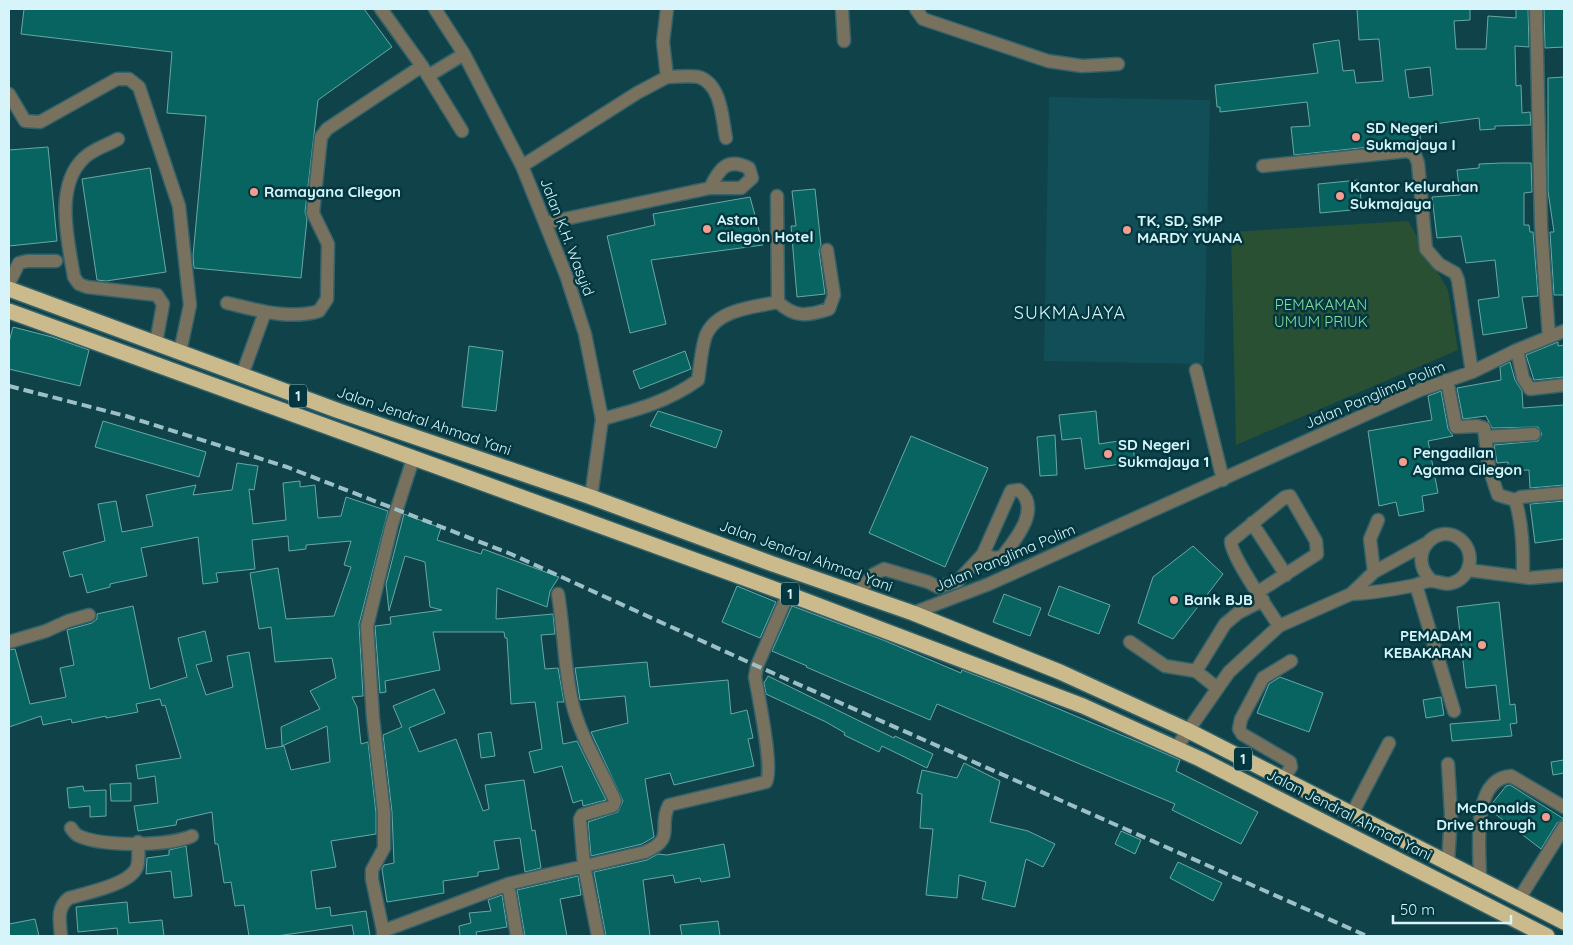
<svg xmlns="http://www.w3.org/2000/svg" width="1573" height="945" font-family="Quicksand,sans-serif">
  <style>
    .built { fill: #114e57 }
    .green { fill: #295033 }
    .building { fill: #086461; stroke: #68a8a4; fill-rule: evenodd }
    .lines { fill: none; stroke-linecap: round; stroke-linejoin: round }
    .minor-casing { stroke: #34626a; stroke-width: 15 }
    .highway-casing { stroke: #34626a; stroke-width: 18 }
    .minor { stroke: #78715e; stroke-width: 12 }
    .highway { stroke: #cbba8b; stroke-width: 15 }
    .rail { stroke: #9cc0c6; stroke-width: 4; stroke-dasharray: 10 5; stroke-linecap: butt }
    .poi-dot { fill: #f59d8e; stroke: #02373f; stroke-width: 2 }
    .labels { text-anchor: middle; stroke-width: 5; stroke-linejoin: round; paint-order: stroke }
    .shield { fill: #02373f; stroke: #96bbc2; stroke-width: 1 }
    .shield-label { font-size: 14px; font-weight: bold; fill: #d6f4fa }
    .poi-label { font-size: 15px; font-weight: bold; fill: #d6f4fa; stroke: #02373f; text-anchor: start }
    .street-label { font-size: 15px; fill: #d6f4fa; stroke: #02373f }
    .park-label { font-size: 15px; fill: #87de9b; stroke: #02373f }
    .quarter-label { font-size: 18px; letter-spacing: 1px; fill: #d6f4fa; stroke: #02373f }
  </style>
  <rect width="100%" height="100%" fill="#10424a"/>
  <path class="built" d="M1049 97 1210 100 1204 364 1044 361Z"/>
  <path class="green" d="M1408 221 1448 290 1458 350 1236 445 1231 232Z"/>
  <path class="building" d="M24 9H364L392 47 318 100 305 212 307 219 301 278 194 268 193 256 206 116 167 113 172 52 21 34Z
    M1357 9H1470V20L1454 21 1456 49H1486L1488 16 1516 18V9H1528L1529 47 1515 46 1516 86 1521 85 1522 113 1530 112 1531 125 1495 126V129L1480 130 1479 118 1419 126 1421 146 1407 143 1294 155 1291 127 1310 126 1307 102 1220 112V107H1217L1215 85 1318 73 1313 44 1339 40 1343 71 1354 70 1356 83 1383 81 1379 39 1359 40ZM1430 67 1433 95 1409 98 1405 70Z
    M1544 9H1564V47L1545 48Z
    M1564 77V295H1554L1550 232H1554L1548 191V78Z
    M48 147 57 241 9 246V150Z
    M1502 163H1531L1532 192 1524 193V225H1529L1530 232H1533L1538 296 1522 297 1527 328 1483 335 1478 300 1499 297 1495 260 1466 263 1461 236 1437 238 1432 197 1460 195 1457 170 1479 168V164Z
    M150 168 166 272 106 281 97 280 82 179Z
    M1359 180 1362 209 1320 213 1318 184Z
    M815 189 821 245 819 251 825 294 797 297 791 226H796L792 191Z
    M750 197 763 245 651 260 666 324 630 333 607 236 655 225 653 214Z
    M13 327 52 337 89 350 80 386 9 369V342Z
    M1558 342V346L1564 345V377L1534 380 1526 355Z
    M469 346 503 351 496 411 462 407Z
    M685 351 691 369 640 389 633 371Z
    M1510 362 1515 380 1522 391 1523 408 1564 405V485L1530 488 1529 470 1508 471V462L1497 463 1494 445 1538 441 1542 434 1538 427 1492 428 1486 416 1463 419 1457 388 1501 380 1500 367Z
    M1441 391 1448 429 1453 436 1428 441 1438 493 1422 496 1424 511 1399 516 1396 502 1379 506 1368 431 1432 420 1428 396Z
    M658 411 722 431 716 448 650 426Z
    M1096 411 1099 444 1132 439 1135 462 1085 469 1081 438 1062 440 1059 415Z
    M103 421 206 452 199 477 95 447Z
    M1055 435 1057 475 1040 476 1037 437Z
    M911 436 988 468 945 567 869 533Z
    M237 463 258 466 254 490 249 489 253 524 286 520 283 483 300 481V487L315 485 318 518 341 516 346 497 388 511 359 624 363 696 352 697 357 707 361 744 368 742 376 813V834L331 841 336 867 311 871 316 909 330 907 331 916 366 911 370 936H354L352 925 277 936H249L244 905 235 906 231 882 224 883 218 844H215L212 812 177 820 176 825 138 831 134 806 158 803 155 776 138 779 136 765 181 758 165 705 162 706 160 699 136 704 138 712 106 718V716L72 723 71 719 43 725 41 716 9 727V650L15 649 30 704 66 697 60 668 74 665 67 630 92 623 97 619V614L133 606 150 689 187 677 178 638 205 631 212 661 196 665 206 695 233 687 227 656 249 652 266 749 284 746 291 770 330 762 327 726 282 746 281 727 320 709 310 691 336 678 332 658 275 662 271 627 259 629 250 573 278 568 286 619 334 616 351 567 344 565 351 541 306 545V549L289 551 288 536 252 540 255 569 216 573 218 582 203 584 198 537 141 548 147 576 110 584V587L87 593 82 574 70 577 63 552 105 541 98 504 116 501 122 532 153 526 146 495 196 485 193 495 232 490Z
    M1564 501V539L1535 543 1530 504Z
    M404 514 441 528 437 540 481 554 483 549 559 577 550 591 547 607 497 588 496 619 553 614 555 634 541 635 545 669 558 668 564 702H557L563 744 577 741 606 800 583 806 582 800 573 803 562 766 534 773 529 752 542 749 535 702 511 704 507 638H505L504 632H433L440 670 385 681 386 692 380 693 375 626 391 624 390 617 442 610 430 607 425 562 405 556 389 611 386 584Z
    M1193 546 1223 574 1173 639 1138 623 1153 577Z
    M737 586 776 602 760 638 722 622Z
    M1059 586 1110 605 1099 634 1048 615Z
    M1004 594 1041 608 1030 636 993 622Z
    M1499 602 1510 705 1515 704 1517 723 1510 724 1512 736 1452 741 1450 724 1500 720 1496 685 1466 688 1457 607Z
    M792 606 883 640 961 673 962 670 1006 687 1150 747 1180 760 1176 771 1258 812 1241 844 1172 810 1175 804 937 704 930 720 806 667 807 666 772 651Z
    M647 662 650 687 728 680 731 714 747 710 753 738 748 739 754 766 674 785 670 773 645 779 654 837 642 844 591 856 588 822 618 812 623 801 591 732 628 723 625 696 580 700 575 668Z
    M768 676 894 738 895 736 933 754 927 768 882 746 879 752 844 735 845 733 826 722 766 694 764 683Z
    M1280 677 1323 693 1309 732 1257 713 1269 684Z
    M434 689 445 713 409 728 419 752 456 739 483 811 489 809 485 785 524 780 532 831 535 830 541 868 525 872 520 838 494 841 499 869 478 872V876L443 881 444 893 387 902 382 869 384 865 394 863 392 812 383 735 402 727 393 706Z
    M1441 697 1444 715 1426 718 1423 700Z
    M491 732 495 756 481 758 478 734Z
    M1564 760V773L1553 775 1551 762Z
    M964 763 1000 781 990 822 1028 831 1055 844 1043 867 1026 859 1015 907 982 899 986 882 959 875 957 898 926 895 933 829 920 828 922 794 917 793 922 770 957 778Z
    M131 783V801H111L110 784Z
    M1510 785 1564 819 1557 823 1541 849 1490 810 1491 805 1506 786Z
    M83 786 84 791 106 790V816L90 817V806L69 808 67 788Z
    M1121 831 1141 840 1135 854 1115 844Z
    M724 844 730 877 701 882 700 878 675 883 673 875 643 880 650 936H606L594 872 647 860 658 854 667 855Z
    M186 846 192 896 174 898 171 871 146 874 147 858 169 855V850Z
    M1178 862 1222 883 1213 901 1170 878Z
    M578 876 581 895 560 899 567 936H525L517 890Z
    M502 895 507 927 476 932 477 936H460L459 926 471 923 469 913 491 911 488 900Z
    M127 902 129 923 162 920 164 936H118L117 928 78 932 76 907Z
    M35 919 39 936H9V924Z
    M718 921 720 936H682L680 925Z"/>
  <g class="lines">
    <g class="minor-casing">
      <path id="minor" d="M381 9 422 66 462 131
        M435 9 464 54 522 166 566 275 585 334 602 419 591 497
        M842 9 844 41
        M916 9 923 19 1048 61 1082 66 1118 64
        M1536 9 1541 226 1549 337
        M428 76 464 54
        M667 77C677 77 690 75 699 77 722 85 722 119 726 138
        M9 94 25 121 40 122 117 79H129L139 87 179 206 190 305 180 352
        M118 139C108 145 93 149 84 158 54 186 68 241 74 277L79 284 87 287 157 295 163 304 156 343
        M522 166 637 93 667 77 663 42 667 9
        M1263 166 1408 151 1415 155 1418 163 1426 249 1439 264 1455 273 1458 280 1472 372
        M546 223 710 188H741L752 178 749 168C727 157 719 169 710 188
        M9 283 19 263 27 261H56
        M778 302C795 318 807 316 829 309L834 295 827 250
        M227 303C257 310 289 320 319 311L327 299 328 244 313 213 321 137 327 129 422 66
        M1517 350 1523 378 1530 389 1564 385
        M1196 370 1223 480
        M242 375 265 312
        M1447 380 1456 427 1477 426 1484 428 1489 468 1498 495 1515 500C1523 524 1523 552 1523 577
        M602 419C637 410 669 401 698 380 700 368 702 342 707 333 719 309 755 307 778 302L777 196
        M1485 437 1534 434
        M1515 500 1521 497 1563 493
        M1252 523 1286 575
        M1468 570 1530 578 1564 575
        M1374 572 1370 539 1378 520
        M1416 585 1454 711
        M1258 592 1317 554 1316 541 1290 496 1285 497 1231 541C1230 555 1269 610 1279 626
        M857 593 874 574 884 569 928 582 938 587 957 582 983 554 1011 491 1019 490C1042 509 1015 540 1002 557L993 558 983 554
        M558 594C564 630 564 667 572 702 580 737 601 768 615 801L613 806 582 815 580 819 584 866 598 936
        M1351 594C1372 593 1391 590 1411 586 1418 585 1424 581 1430 581 1437 580 1444 586 1452 583 1471 578 1476 553 1461 540 1437 520 1405 555 1431 580
        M913 613 989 584 1420 390 1472 372 1517 350 1564 331
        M9 642 46 631 68 621 89 615
        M1130 642 1165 666 1196 671 1217 688
        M1196 671 1225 624 1238 613 1263 600
        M1176 748 1229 672 1279 626 1351 594 1374 572 1425 544
        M1448 764 1451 814 1448 863
        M1283 779 1291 767 1290 762 1242 734 1239 729 1241 719 1263 678 1291 661
        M1352 814 1389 743
        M71 828C73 831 76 835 79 836 104 847 168 846 192 836
        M1480 879C1480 851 1470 779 1511 776L1564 807
        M508 884 517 936
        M1519 899 1564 827
        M383 931 372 879V870L384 848V813L373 718 367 626 392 524 413 459
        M61 936C60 922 56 908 69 898 86 893 127 885 136 869 140 862 138 850 138 842
        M383 936V931L508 884 645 852C677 838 657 827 669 805L766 782C774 772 758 693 755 677L757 666 788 594"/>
    </g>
    <g class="highway-casing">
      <path id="highway" d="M9 289 339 411 591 497 770 563 913 613 1060 672 1187 730 1564 922
        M9 311 788 594 1083 706 1200 759 1547 936"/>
    </g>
    <use href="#minor" class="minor"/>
    <use href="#highway" class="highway"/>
    <path class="rail" d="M9 386 126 416 287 467 511 554 757 666 1367 936"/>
  </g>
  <g class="poi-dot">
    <circle cx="1356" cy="137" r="5"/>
    <circle cx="254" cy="192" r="5"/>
    <circle cx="1340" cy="196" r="5"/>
    <circle cx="707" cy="229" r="5"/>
    <circle cx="1127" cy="230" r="5"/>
    <circle cx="1108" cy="454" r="5"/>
    <circle cx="1403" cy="462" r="5"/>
    <circle cx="1174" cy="600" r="5"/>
    <circle cx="1482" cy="645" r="5"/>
    <circle cx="1546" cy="817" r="5"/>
  </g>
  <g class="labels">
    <g class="shield">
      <rect x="289" y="384.5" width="18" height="23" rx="4"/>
      <rect x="781" y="582.5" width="18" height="23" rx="4"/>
      <rect x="1234" y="747.5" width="18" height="23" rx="4"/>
    </g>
    <g class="shield-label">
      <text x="298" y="401">1</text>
      <text x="790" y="599">1</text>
      <text x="1243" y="764">1</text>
    </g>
    <g class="poi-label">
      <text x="1366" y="133">SD Negeri<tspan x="1366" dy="17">Sukmajaya I</tspan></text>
      <text x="1350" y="192">Kantor Kelurahan<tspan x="1350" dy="17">Sukmajaya</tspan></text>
      <text x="264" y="197">Ramayana Cilegon</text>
      <text x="717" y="225">Aston<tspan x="717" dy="17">Cilegon Hotel</tspan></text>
      <text x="1137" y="226">TK, SD, SMP<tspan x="1137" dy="17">MARDY YUANA</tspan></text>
      <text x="1118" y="450">SD Negeri<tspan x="1118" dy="17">Sukmajaya 1</tspan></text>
      <text x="1413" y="458">Pengadilan<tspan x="1413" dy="17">Agama Cilegon</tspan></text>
      <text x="1184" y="605">Bank BJB</text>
      <text x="1472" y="641" text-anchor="end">PEMADAM<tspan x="1472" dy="17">KEBAKARAN</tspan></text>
      <text x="1536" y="813" text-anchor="end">McDonalds<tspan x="1536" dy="17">Drive through</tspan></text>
    </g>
    <g class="street-label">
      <text transform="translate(567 237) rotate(69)" y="5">Jalan K.H. Wasyid</text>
      <text transform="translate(1375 395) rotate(-23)" y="5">Jalan Panglima Polim</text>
      <text transform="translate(424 421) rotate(19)" y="5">Jalan Jendral Ahmad Yani</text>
      <text transform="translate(806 556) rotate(20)" y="5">Jalan Jendral Ahmad Yani</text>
      <text transform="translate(1005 558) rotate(-23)" y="5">Jalan Panglima Polim</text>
      <text transform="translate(1349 815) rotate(27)" y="5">Jalan Jendral Ahmad Yani</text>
    </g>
    <g class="park-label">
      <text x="1321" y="310">PEMAKAMAN<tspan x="1321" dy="17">UMUM PRIUK</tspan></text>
    </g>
    <g class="quarter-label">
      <text x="1070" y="319">SUKMAJAYA</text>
    </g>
  </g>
  <rect width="1573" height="945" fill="none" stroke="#d6f4fa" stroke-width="20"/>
  <path d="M1393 915v8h118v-8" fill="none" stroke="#d6f4fa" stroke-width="2.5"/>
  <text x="1400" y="915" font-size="15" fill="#d6f4fa" stroke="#02373f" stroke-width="4" paint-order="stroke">50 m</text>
</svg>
